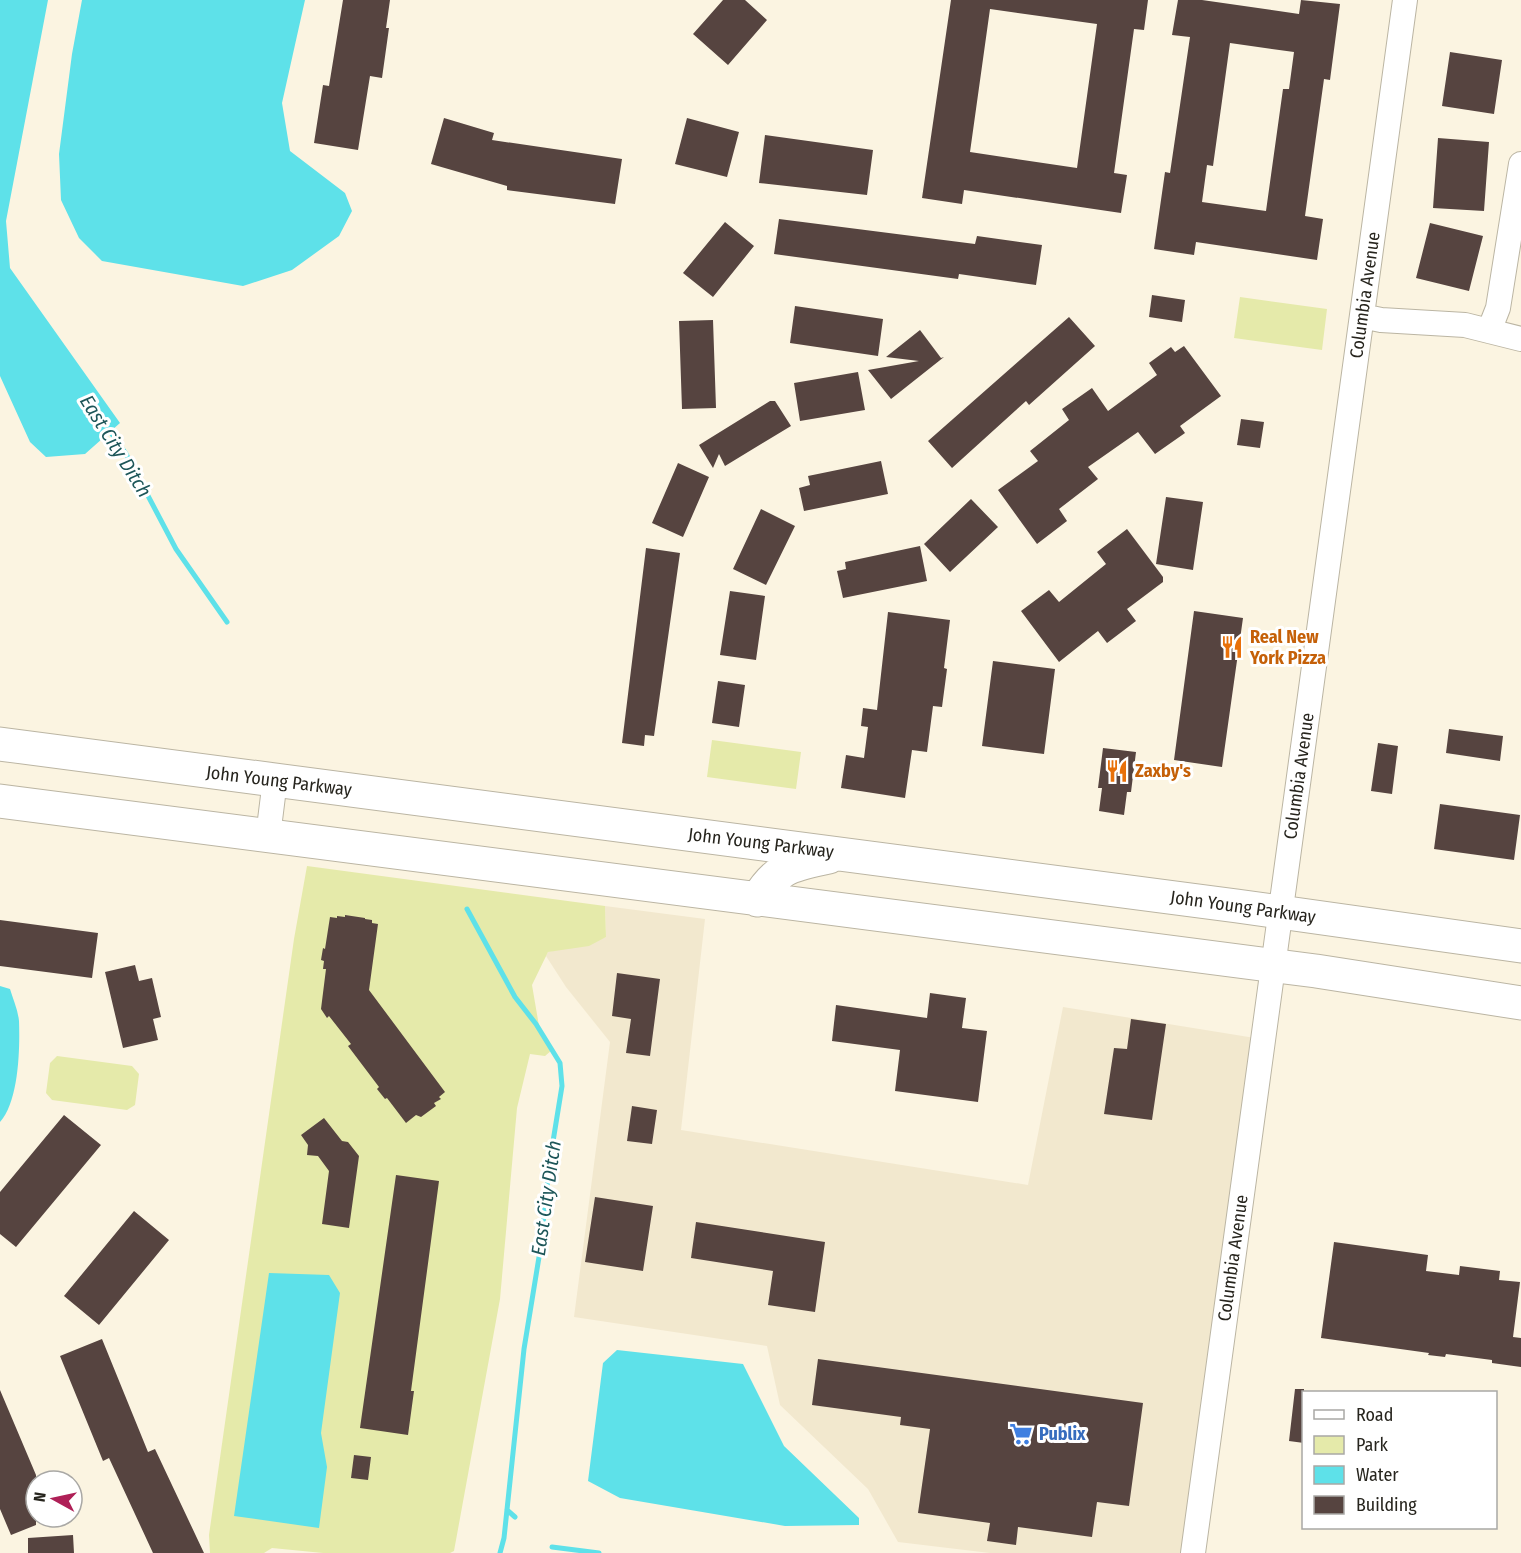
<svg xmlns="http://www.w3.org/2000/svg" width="1521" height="1553" font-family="'Fira Sans Condensed',sans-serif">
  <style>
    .built { fill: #f2e8ce }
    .green { fill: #e5eaaa }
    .water { fill: #5ee1e9 }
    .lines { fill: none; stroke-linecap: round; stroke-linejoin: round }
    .stream { stroke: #5ee1e9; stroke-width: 5 }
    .building { fill: #564440; fill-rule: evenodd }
    .minor-casing { stroke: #bbb5a3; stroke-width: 26 }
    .highway-casing { stroke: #bbb5a3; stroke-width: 35 }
    .minor { stroke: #fff; stroke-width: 24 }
    .highway { stroke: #fff; stroke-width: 33 }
    .labels { text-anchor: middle; stroke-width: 6; stroke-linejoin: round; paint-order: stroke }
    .street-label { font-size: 18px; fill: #27251e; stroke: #fff }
    .food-label { font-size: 18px; font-weight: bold; fill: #c56008; stroke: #fff; text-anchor: start }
    .shop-label { font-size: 18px; font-weight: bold; fill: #366cbe; stroke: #fff; text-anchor: start }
    .water-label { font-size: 20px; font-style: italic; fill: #1d5659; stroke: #fff }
  </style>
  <rect width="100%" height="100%" fill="#fbf4e1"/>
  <path class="built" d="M605 906 705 919 681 1130 1028 1185 1063 1007 1255 1038 1183 1553H990L898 1542 868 1489 780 1405 767 1346 574 1317 610 1042 566 987 546 956 548 952 606 937Z"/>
  <path class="green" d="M1240 297 1327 309 1322 350 1234 338Z
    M712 740 801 752 796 789 707 777Z
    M307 866 605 906 606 937 589 946 548 952 532 985 539 1026 552 1050 545 1056 530 1054 517 1108 500 1299 454 1551 450 1553H323L272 1548 264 1553H210L209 1535 294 939Z
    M57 1056 132 1066 139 1074 135 1105 127 1110 52 1100 46 1093 50 1063Z"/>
  <path class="water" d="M0 0H48L6 221 10 268 120 423 85 454 46 457 30 442 0 376Z
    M82 0H305L282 103 290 151 345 193 352 211 339 236 292 270 243 286 102 261 79 238 61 200 59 154 72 54Z
    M0 986 10 989C13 999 18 1010 19 1021 20 1048 19 1101 0 1122Z
    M269 1273 329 1275 340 1293 321 1433 327 1467 319 1528 234 1516Z
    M617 1350 743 1364 784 1446 859 1518V1525L785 1526 620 1498 588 1481 603 1363Z"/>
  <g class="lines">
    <path class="stream" d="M107 427 126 454 176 549 227 622
      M467 909 515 997 536 1024 560 1063 562 1086 550 1160 540 1251 524 1349 504 1538 500 1553
      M507 1510 515 1517
      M552 1547 599 1553"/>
  </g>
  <path class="building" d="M343 0H390L386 28H389L382 78 370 76 358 150 314 143 323 85 329 86Z
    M723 0H745L767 20 728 65 693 34Z
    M951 0H1148L1144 30 1134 29 1114 173 1127 175 1121 213 964 190 962 204 922 198ZM990 9 1097 24 1077 168 970 152Z
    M1178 0H1202L1299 14 1301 0 1340 4 1330 80 1324 79 1305 216 1323 219 1317 260 1196 242 1194 255 1154 249 1165 172 1170 173 1190 37 1172 35ZM1230 43 1294 52 1289 89H1283L1266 211 1202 202 1207 165 1213 166Z
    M1450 52 1502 60 1494 114 1442 106Z
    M444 118 494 133 492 140 622 159 615 204 507 190V186L431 164Z
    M687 118 739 132 727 177 675 164Z
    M765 135 873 150 867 195 759 183Z
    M1438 138 1489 142 1484 211 1433 208Z
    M779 219 975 244 977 236 1042 245 1036 285 959 274 958 279 774 254Z
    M725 222 754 246 713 297 683 273Z
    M1430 223 1483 236 1469 291 1416 278Z
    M1152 295 1185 300 1182 322 1149 317Z
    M795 306 883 319 878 356 790 343Z
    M1069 317 1095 346 1029 405 1026 401 952 468 928 441Z
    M713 320 716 408 682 409 679 321Z
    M920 330 941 358 944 357 891 399 868 370 919 361 886 357Z
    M1184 346 1221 396 1180 426 1185 433 1155 454 1138 432 1088 467 1098 479 1059 509 1067 521 1037 544 998 490 1038 461 1030 451 1069 420 1062 409 1092 388 1108 411 1157 375 1149 363 1171 347 1175 352Z
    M858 372 865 410 800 421 794 383Z
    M770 401H775L791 426 725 466 719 454 713 468 699 445Z
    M1241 419 1264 422 1260 448 1237 445Z
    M881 461 888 494 804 511 799 488 810 485 808 476Z
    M678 463 709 477 683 537 652 523Z
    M1166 497 1203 502 1193 570 1156 564Z
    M971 499 998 527 950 572 924 544Z
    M761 509 795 526 766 585 733 569Z
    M1127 529 1163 577V582L1127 609 1136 621 1107 643 1098 631 1059 662 1021 611 1049 590 1059 602 1106 564 1097 552Z
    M920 546 927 581 843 598 837 571 846 569 845 562Z
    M646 548 680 553 654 736 645 735 644 746 622 743Z
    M730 591 765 596 756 660 720 655Z
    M1194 611 1243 618 1222 767 1174 760Z
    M888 612 950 620 944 668 947 669 942 707 933 706 927 752 912 750 905 798 841 788 846 755 864 758 868 727 861 726 863 708 877 710Z
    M993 661 1055 669 1044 754 982 746Z
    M718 681 745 685 739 727 712 723Z
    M1449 729 1503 736 1500 761 1446 753Z
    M1378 743 1398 746 1392 794 1371 791Z
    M1103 748 1136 752 1131 792H1127L1124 815 1099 811 1102 788H1098Z
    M1440 804 1520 815 1514 860 1434 849Z
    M345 915 365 918V919L372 920V923L378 924 369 990 445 1092 439 1097 441 1099 434 1103 436 1106 421 1117 416 1115 406 1123 387 1098 385 1099 377 1089 379 1087 348 1046 351 1044 329 1016 327 1018 321 1009 326 969H323L324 961 321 960 323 948 325 949 330 917 337 918V916L345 917Z
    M0 920 98 933 92 978 0 966Z
    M135 965 139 981 152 978 161 1017 153 1019 158 1040 123 1048 105 972Z
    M617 973 660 979 650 1056 626 1053 631 1019 612 1016Z
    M930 993 966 998 962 1028 987 1031 978 1102 895 1091 900 1050 832 1041 836 1005 927 1018Z
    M1131 1019 1166 1024 1152 1120 1104 1114 1114 1048 1127 1049Z
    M632 1106 657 1110 652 1144 627 1141Z
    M64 1115 101 1145 16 1247 0 1234V1192Z
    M324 1118 342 1141 348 1142 359 1156 349 1228 322 1224 329 1171 318 1156 307 1155 308 1145 301 1135Z
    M396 1175 439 1181 411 1391H414L408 1435 360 1428Z
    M595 1197 653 1206 643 1271 585 1262Z
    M134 1211 169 1240 99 1325 64 1296Z
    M696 1222 825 1242 815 1312 768 1305 773 1271 691 1258Z
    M1334 1242 1428 1255 1426 1271 1459 1275 1460 1266 1500 1271 1499 1280 1520 1282 1513 1337 1521 1338V1367L1492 1363V1360L1446 1354 1445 1357 1428 1355 1429 1353 1321 1338Z
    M102 1339 148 1452 155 1449 204 1553H153L109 1458 103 1461 60 1356Z
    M818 1359 1143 1403 1129 1506 1097 1502 1092 1537 1018 1527 1016 1545 987 1541 990 1523 918 1513 930 1429 900 1425 901 1417 812 1405Z
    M1295 1389H1304V1443L1289 1441Z
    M0 1390 36 1475V1525L11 1535 0 1509Z
    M354 1455 371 1457 368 1480 351 1478Z
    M73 1535 74 1553H28V1538Z"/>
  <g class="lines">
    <g class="minor-casing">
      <path id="minor" d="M1362 316 1381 320 1465 325 1521 339
        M1489 331 1498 308 1521 164
        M268 836 275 780
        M1193 1553 1405 0"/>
    </g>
    <g class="highway-casing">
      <path id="highway" d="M0 744 1237 906 1521 946
        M0 801 1316 971 1521 1003
        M757 900C777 866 793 865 829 857"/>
    </g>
    <use href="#minor" class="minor"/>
    <use href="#highway" class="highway"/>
  </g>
  <defs>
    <g id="restaurant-bare" transform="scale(1.8)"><path d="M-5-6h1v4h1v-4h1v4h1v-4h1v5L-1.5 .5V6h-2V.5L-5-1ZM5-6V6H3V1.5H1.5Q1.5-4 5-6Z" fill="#e8710a" stroke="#fff" stroke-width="2.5" paint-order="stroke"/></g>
    <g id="supermarket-bare" transform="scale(1.8)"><path d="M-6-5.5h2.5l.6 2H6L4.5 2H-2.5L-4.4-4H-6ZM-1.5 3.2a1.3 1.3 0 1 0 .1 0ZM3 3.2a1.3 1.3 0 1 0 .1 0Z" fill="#3f7fe0" stroke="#fff" stroke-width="2.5" paint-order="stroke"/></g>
  </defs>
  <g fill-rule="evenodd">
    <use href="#restaurant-bare" x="1232" y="647"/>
    <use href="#restaurant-bare" x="1117" y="771"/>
    <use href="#supermarket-bare" x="1021" y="1434"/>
  </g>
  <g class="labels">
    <g class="street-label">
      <text transform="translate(1365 295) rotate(-82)" y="6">Columbia Avenue</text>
      <text transform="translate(1299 776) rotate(-82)" y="6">Columbia Avenue</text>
      <text transform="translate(279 781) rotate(7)" y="6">John Young Parkway</text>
      <text transform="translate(761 843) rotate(7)" y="6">John Young Parkway</text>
      <text transform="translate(1243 907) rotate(8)" y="6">John Young Parkway</text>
      <text transform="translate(1233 1258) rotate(-82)" y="6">Columbia Avenue</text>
    </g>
    <g class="food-label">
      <text x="1250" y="643">Real New<tspan x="1250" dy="21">York Pizza</tspan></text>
      <text x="1135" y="777">Zaxby's</text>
    </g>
    <g class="shop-label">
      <text x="1039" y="1440">Publix</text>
    </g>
    <g class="water-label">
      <text transform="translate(116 446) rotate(58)" y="7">East City Ditch</text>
      <text transform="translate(546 1198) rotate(-82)" y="7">East City Ditch</text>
    </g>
  </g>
  <rect x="1302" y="1391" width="195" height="138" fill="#ffffff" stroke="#a9a8a5" stroke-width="1.5"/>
  <rect x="1314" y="1410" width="30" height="9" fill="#ffffff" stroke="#a9a8a5" stroke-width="1.5"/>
  <text x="1356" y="1421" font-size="18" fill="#27251e">Road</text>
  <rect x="1314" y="1436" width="30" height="18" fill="#e5eaaa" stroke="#a9a8a5" stroke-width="1.5"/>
  <text x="1356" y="1451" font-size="18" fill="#27251e">Park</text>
  <rect x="1314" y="1466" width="30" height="18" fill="#5ee1e9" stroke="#a9a8a5" stroke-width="1.5"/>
  <text x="1356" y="1481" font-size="18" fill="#27251e">Water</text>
  <rect x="1314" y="1496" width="30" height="18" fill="#564440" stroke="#a9a8a5" stroke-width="1.5"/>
  <text x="1356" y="1511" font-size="18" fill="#27251e">Building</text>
  <g transform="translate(54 1499) rotate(278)"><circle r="28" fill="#ffffff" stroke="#a9a8a5" stroke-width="1.5"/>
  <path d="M0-4.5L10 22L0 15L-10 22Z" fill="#af2057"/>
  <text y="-9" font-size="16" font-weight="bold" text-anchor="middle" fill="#27251e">N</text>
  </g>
</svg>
